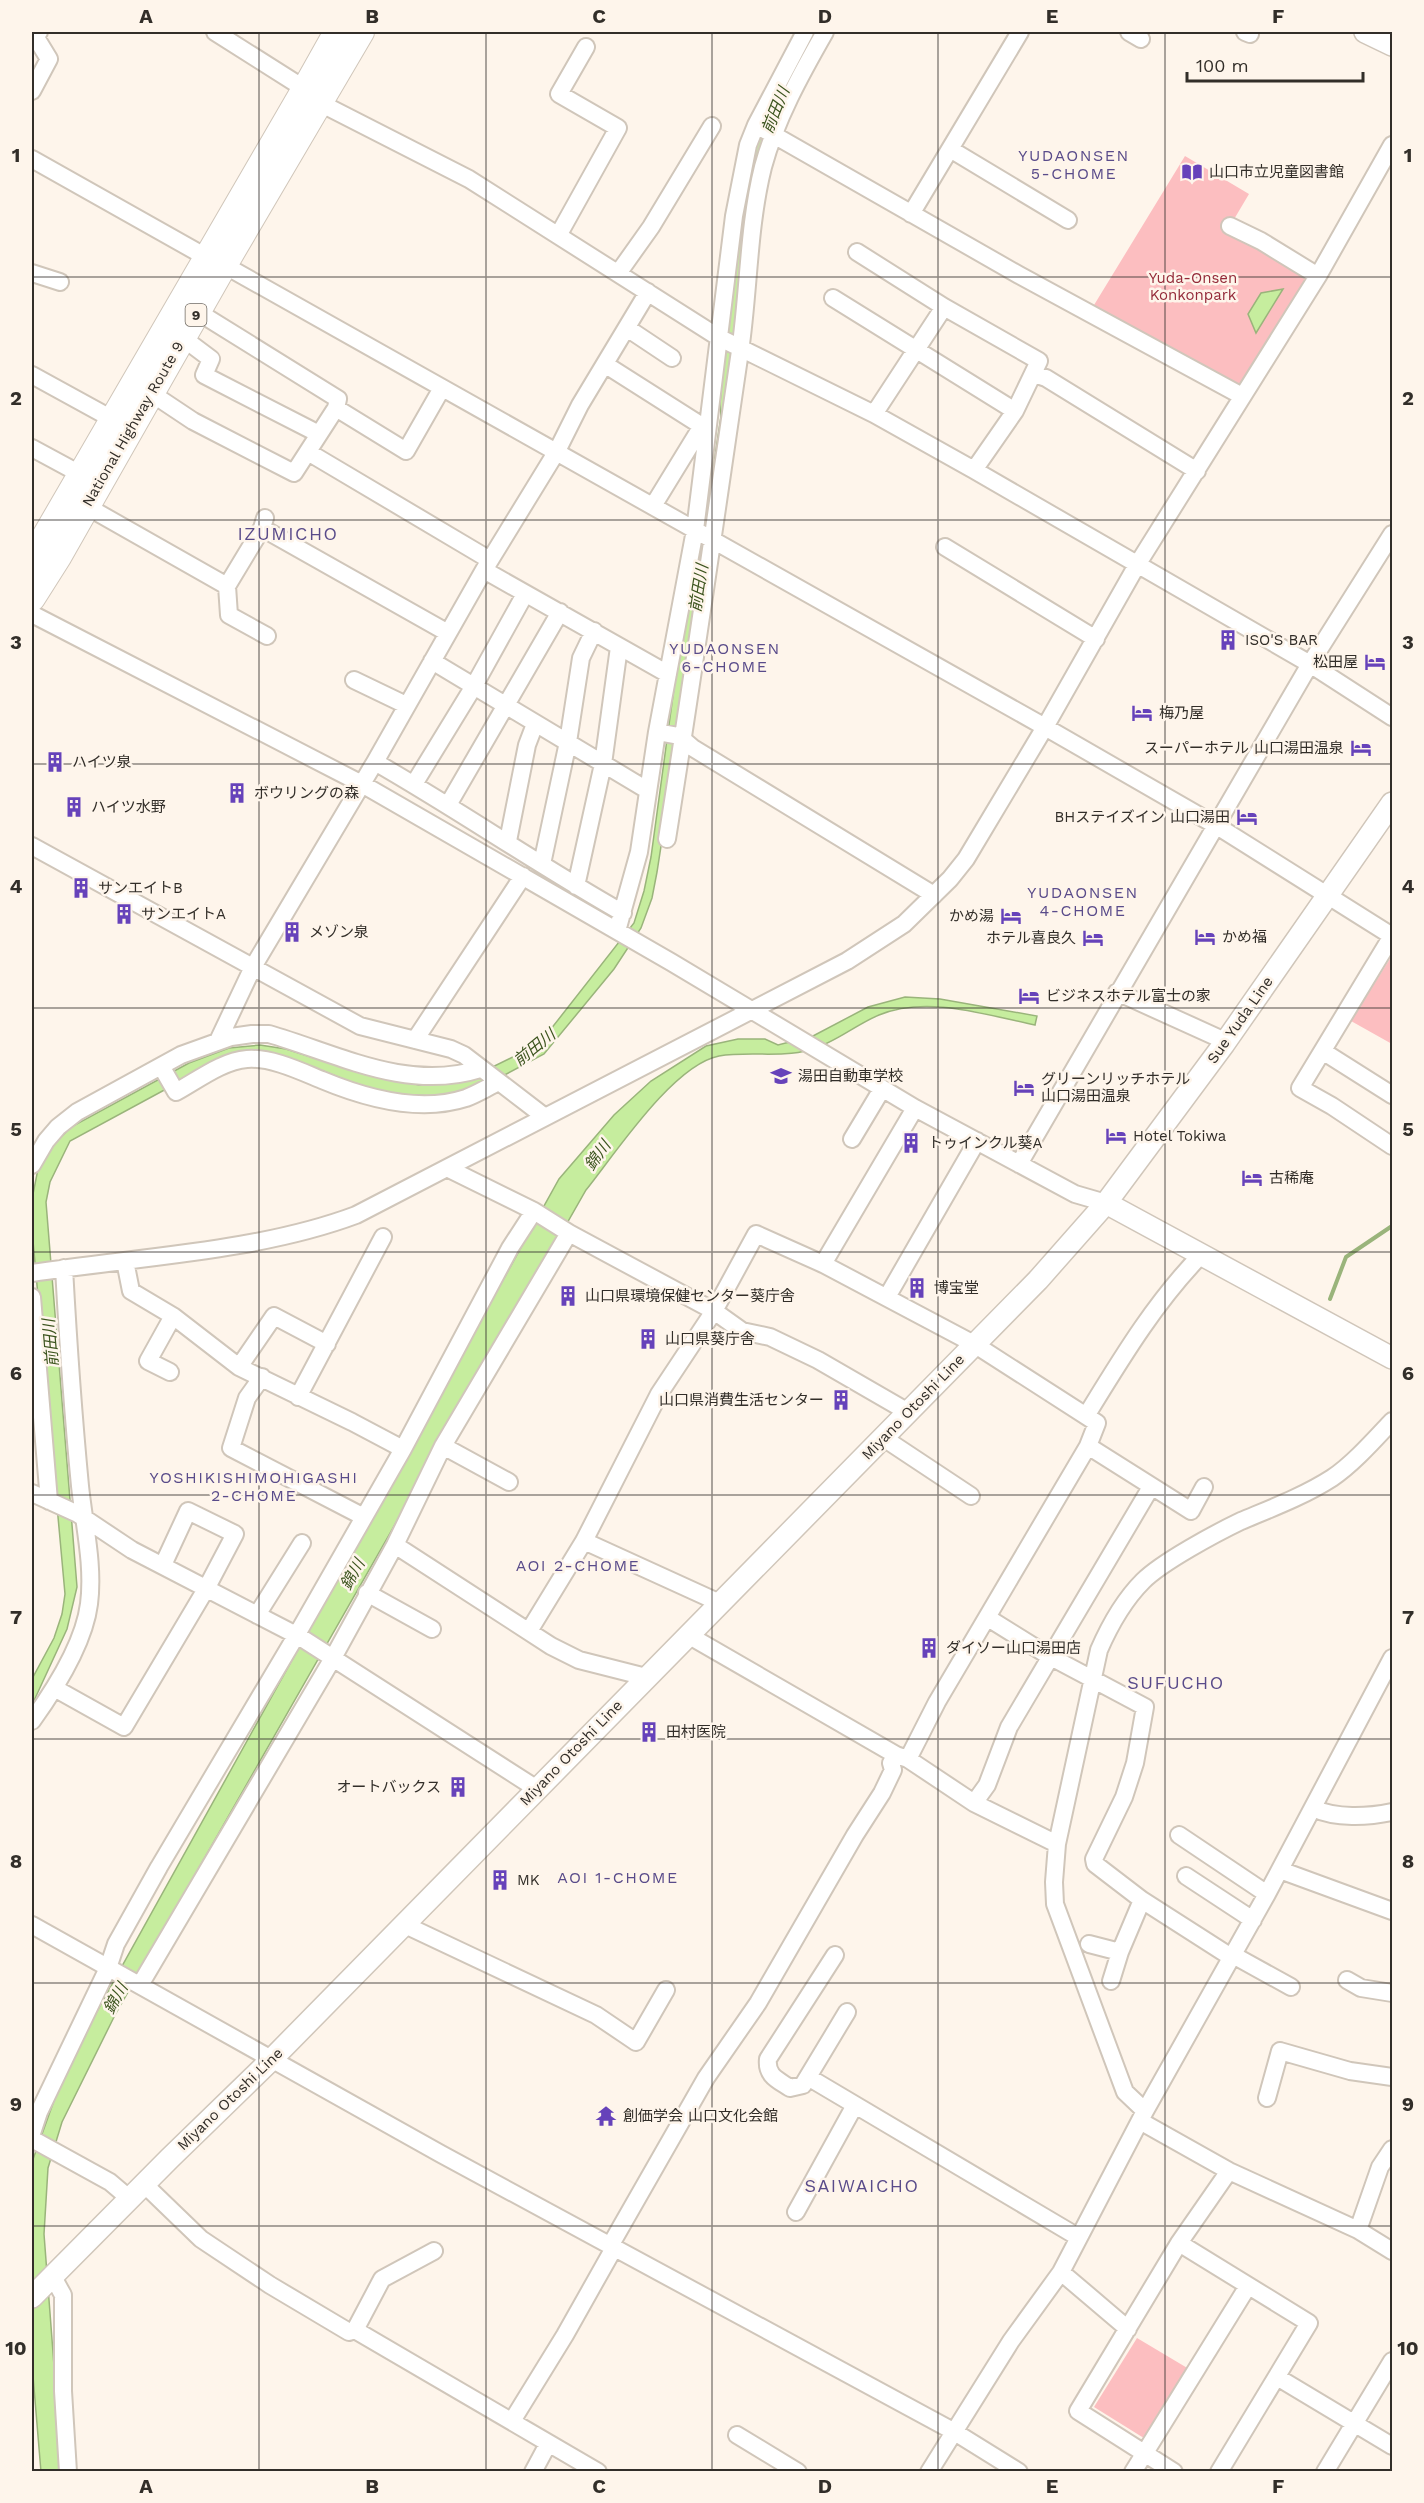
<svg xmlns="http://www.w3.org/2000/svg" width="1424" height="2503" font-family="'Work Sans','Noto Sans JP',sans-serif">
  <style>
    .green { fill: #fcbec0 }
    .water { fill: #c6ed9e; stroke: #9ab47b; stroke-width: 1.5 }
    .lines { fill: none; stroke-linecap: round; stroke-linejoin: round }
    .stream { stroke: #9ab47b; stroke-width: 4 }
    .minor-casing { stroke: #d0c6ba; stroke-width: 20 }
    .major-casing { stroke: #d0c6ba; stroke-width: 24 }
    .highway-casing { stroke: #d0c6ba; stroke-width: 28 }
    .minor { stroke: #fff; stroke-width: 16 }
    .major { stroke: #fff; stroke-width: 21 }
    .highway { stroke: #fff; stroke-width: 26 }
    .grid { fill: none; stroke: #322e29; stroke-width: 1.5; stroke-opacity: 0.55 }
    .labels { text-anchor: middle; stroke-width: 5; stroke-linejoin: round; paint-order: stroke }
    .shield { fill: #fef5eb; stroke: #6f6a63; stroke-width: 1.5 }
    .shield-label { font-size: 14px; font-weight: bold; fill: #322e29 }
    .poi-label { font-size: 15px; fill: #322e29; stroke: #fef5eb; text-anchor: start }
    .park-label { font-size: 15px; fill: #942a39; stroke: #fef5eb }
    .street-label { font-size: 15px; fill: #322e29; stroke: #fef5eb }
    .water-label { font-size: 16px; font-style: italic; fill: #3c541e; stroke: #fef5eb }
    .neighbourhood-label { font-size: 16px; letter-spacing: 1.5px; fill: #594b8a; stroke: #fef5eb }
    .quarter-label { font-size: 18px; letter-spacing: 1.5px; fill: #594b8a; stroke: #fef5eb }
    .neatline { fill: none; stroke: #322e29; stroke-width: 2 }
    .grid-label { font-size: 20px; text-anchor: middle; font-weight: bold; fill: #322e29 }
  </style>
  <rect width="100%" height="100%" fill="#fef5eb"/>
  <path class="green" d="M1185 156 1249 194 1230 226 1309 274 1237 390 1091 310Z
    M1391 957H1392V1044L1351 1021Z
    M1137 2338 1189 2369 1147 2440 1094 2407Z"/>
  <path class="water" d="M811 32H818L782 97 734 374 657 872 652 898 641 928 614 969 544 1054 478 1089 451 1097 393 1094 363 1087 323 1071 248 1055 168 1088 70 1141 50 1182 46 1202 77 1587 67 1629 32 1705V1679L54 1638 62 1614 65 1594 32 1230V1199L38 1169 54 1144 71 1127 189 1063 229 1048 260 1045 286 1049 346 1068 419 1085 466 1080 517 1055 547 1034 634 923 644 891 651 857 677 666 687 609 700 555 721 416 720 404 727 319 752 149Z
    M1283 289 1256 333 1248 314 1261 293Z
    M905 997 940 999 1037 1016 1035 1025C986 1015 927 995 879 1015 855 1025 835 1043 810 1050 780 1058 748 1051 719 1056 673 1065 615 1154 586 1190L115 2015 62 2122 48 2168 44 2234 62 2471 41 2472 32 2364V2162L66 2067 559 1179 614 1115 651 1081 706 1046 738 1039H765L778 1045 813 1036 868 1007Z"/>
  <g class="lines">
    <path class="stream" d="M1330 1299 1346 1257 1392 1226"/>
    <g class="minor-casing">
      <path id="minor" d="M215 32 305 89 320 103 469 179 718 337 874 414 974 470 1310 664 1392 717
        M1129 32 1141 39
        M1245 32 1250 34
        M32 91 49 59 35 36 39 32
        M765 130 1019 275 1242 396
        M950 149 1068 220
        M32 159 206 257
        M911 214 1020 32
        M1230 226 1261 241 1318 276
        M559 234 618 128 559 94 586 47
        M857 252 944 307 1039 361 1015 411 974 470
        M224 265 1045 727 1217 826 1392 936
        M619 272 651 227 712 126
        M32 273 60 282
        M833 298 1015 411
        M627 328 672 358
        M183 338 211 359 204 375 319 434
        M606 365 702 426 705 431
        M1034 374 1046 378 1197 471
        M32 375 114 420
        M151 393 193 421 294 473 336 408 338 399 198 312
        M336 408 406 451 442 388
        M874 414 944 307
        M32 448 82 475
        M308 452 490 560
        M86 506 227 586 229 615 267 636
        M653 506 702 426
        M262 528 448 633
        M945 547 1096 639
        M484 570 668 674
        M227 586 262 528 265 518
        M32 614 362 784 671 962 915 1108 1075 1194 1106 1203
        M432 661 647 790
        M354 680 406 705
        M657 732 679 736 693 748 934 895
        M375 762C459 810 538 865 623 913
        M414 784 474 686 525 594
        M448 805 560 612
        M667 839C693 677 716 514 740 351 749 290 748 227 763 167 776 119 801 74 825 32
        M508 841 527 745 535 724
        M32 846 360 1026 451 1049 464 1055 545 1117
        M542 864 568 742 581 658 594 631
        M576 886 603 764 619 647
        M617 931 639 852 657 732 695 530 734 216 748 145 756 125 805 32
        M1392 936 1300 1088 1332 1106 1392 1146
        M1117 992 1225 1041
        M415 1040 523 876
        M218 1041 253 967 375 762 484 570 557 451 580 405 648 292
        M1324 1052 1392 1095
        M161 1066 176 1092C198 1080 222 1061 247 1059 271 1057 300 1071 322 1080 365 1098 420 1113 466 1098 477 1094 488 1087 499 1082
        M852 1139 882 1089
        M1019 1164 1310 664 1392 534
        M32 1165 46 1141 58 1127 77 1112 181 1055 231 1037 252 1034H269C338 1054 407 1092 480 1069
        M447 1168 534 1211 569 1233 714 1311 742 1331 770 1337 818 1360 908 1412
        M125 1261 131 1291 173 1316 239 1367 352 1422 403 1449
        M32 1273C136 1257 257 1252 356 1215L847 961 904 924 950 879 966 859 1045 727 1137 565 1318 276 1392 145
        M32 1297 49 1501
        M887 1297 977 1141
        M239 1367 274 1316 327 1344
        M170 1372 148 1361 173 1316
        M262 1377 247 1398 231 1448 364 1517
        M298 1397 383 1237
        M1086 1416C1121 1359 1155 1302 1202 1254
        M882 1437 971 1496
        M443 1446 509 1482
        M1088 1446 1191 1511 1204 1487
        M32 1493 78 1514 132 1550 300 1637 537 1789
        M584 1541 720 1603
        M395 1545 551 1646 579 1660 646 1677
        M367 1593 432 1629
        M257 1615 302 1543
        M988 1618 1049 1656 1145 1707 1135 1763 1124 1797 1094 1859 1095 1864 1142 1900 1231 1957
        M529 1631 584 1541 659 1394 714 1311 756 1234 823 1264
        M688 1635 896 1755 908 1759 974 1803 1057 1844
        M56 1689 124 1727 206 1589 235 1534 188 1511 163 1565
        M32 1721C55 1689 84 1644 89 1604 94 1565 84 1525 80 1486 73 1413 68 1341 64 1268
        M908 1759 937 1702 1088 1446 1097 1423 974 1344 823 1264 915 1108
        M974 1803 987 1785 1009 1727 1151 1487
        M1313 1808C1336 1819 1368 1817 1392 1812
        M1179 1835 1267 1894
        M1280 1870 1392 1911
        M1186 1876 1253 1920
        M403 1924 596 2015 636 2042 666 1990
        M32 1925 441 2154 953 2431 1019 2472
        M1089 1944 1120 1952
        M835 1955 768 2059C766 2076 778 2080 790 2088L803 2085 847 2012
        M1233 1955 1291 1987
        M1347 1980 1361 1988 1392 1993
        M1111 1981 1120 1952 1142 1900
        M140 1985 333 1658 395 1545 443 1446 569 1233
        M808 2077 1078 2237
        M1267 2098 1280 2051 1350 2071 1392 2077
        M1145 2111 1125 2092 1055 1904 1054 1882 1057 1844 1099 1650C1109 1627 1125 1599 1143 1581 1162 1562 1216 1533 1241 1521 1272 1508 1304 1496 1332 1478 1353 1464 1375 1439 1392 1421
        M1140 2121 1229 2171 1358 2230 1392 2251
        M32 2133 39 2112 108 1968 116 1944 159 1867 296 1636 403 1449 510 1248 534 1211
        M32 2139 110 2182 130 2199
        M144 2184 201 2239 270 2285 349 2332 355 2330 598 2472
        M796 2212 855 2105
        M1358 2230 1380 2167 1392 2149
        M1179 2243 1309 2323 1219 2472
        M610 2246 706 2078 758 2003 855 1835 882 1793 893 1770 891 1763 896 1755
        M1061 2272 1128 2329
        M53 2277 63 2295V2391L68 2472
        M355 2330 382 2279 434 2251
        M1277 2377 1392 2446
        M512 2421 565 2335 614 2248
        M737 2435 798 2472
        M533 2472 548 2444
        M929 2472 1011 2341 1061 2272 1145 2111 1267 1894 1392 1658
        M1133 2472 1248 2286
        M1174 2472 1078 2411 1179 2243 1229 2171
        M1325 2472 1392 2361"/>
    </g>
    <g class="major-casing">
      <path id="major" d="M1365 32 1392 45
        M1106 1203 1392 1358
        M32 2297 170 2158 271 2060 1038 1280 1106 1203 1224 1044 1392 803"/>
    </g>
    <g class="highway-casing">
      <path id="highway" d="M32 559 305 89 337 32
        M32 598 58 557 224 265 361 32"/>
    </g>
    <use href="#minor" class="minor"/>
    <use href="#major" class="major"/>
    <use href="#highway" class="highway"/>
  </g>
  <path class="grid" d="M259 32V2472M486 32V2472M712 32V2472M938 32V2472M1165 32V2472M32 277H1392M32 520H1392M32 764H1392M32 1008H1392M32 1252H1392M32 1495H1392M32 1739H1392M32 1983H1392M32 2226H1392"/>
  <defs>
    <g id="library-bare" transform="scale(1.62)"><path d="M-6-4Q-3-5.5-.7-3.5V5Q-3 3-6 4ZM6-4Q3-5.5 .7-3.5V5Q3 3 6 4Z" fill="#6642ba" stroke="#fef5eb" stroke-width="2.5" paint-order="stroke"/></g>
    <g id="building-bare" transform="scale(1.62)"><path d="M-4-6H4V6H1V3H-1V6H-4ZM-2.5-4.3h1.7v1.8h-1.7ZM.8-4.3h1.7v1.8H.8ZM-2.5-1h1.7V.8h-1.7ZM.8-1h1.7V.8H.8Z" fill="#6642ba" stroke="#fef5eb" stroke-width="2.5" paint-order="stroke"/></g>
    <g id="hotel-bare" transform="scale(1.62)"><path d="M-6-4.5h1.5V1H6V5H4.5V3h-9V5H-6ZM-4 0a1.8 1.8 0 1 1 3.6 0ZM.5 0V-2.5h3Q6-2.5 6 0Z" fill="#6642ba" stroke="#fef5eb" stroke-width="2.5" paint-order="stroke"/></g>
    <g id="school-bare" transform="scale(1.62)"><path d="M0-5L7-2L0 1L-7-2ZM-4 1L0 2.5L4 1V4Q0 6-4 4Z" fill="#6642ba" stroke="#fef5eb" stroke-width="2.5" paint-order="stroke"/></g>
    <g id="temple-bare" transform="scale(1.62)"><path d="M0-6L5-2H3V0L6.5 2.5H4V6H1.5V3h-3V6H-4V2.5H-6.5L-3 0V-2H-5Z" fill="#6642ba" stroke="#fef5eb" stroke-width="2.5" paint-order="stroke"/></g>
  </defs>
  <g fill-rule="evenodd">
    <use href="#library-bare" x="1192" y="172"/>
    <use href="#building-bare" x="1228" y="640"/>
    <use href="#hotel-bare" x="1375" y="662"/>
    <use href="#hotel-bare" x="1142" y="713"/>
    <use href="#hotel-bare" x="1361" y="748"/>
    <use href="#building-bare" x="55" y="762"/>
    <use href="#building-bare" x="237" y="793"/>
    <use href="#building-bare" x="74" y="807"/>
    <use href="#hotel-bare" x="1247" y="817"/>
    <use href="#building-bare" x="81" y="888"/>
    <use href="#building-bare" x="124" y="914"/>
    <use href="#hotel-bare" x="1011" y="916"/>
    <use href="#building-bare" x="292" y="932"/>
    <use href="#hotel-bare" x="1205" y="937"/>
    <use href="#hotel-bare" x="1093" y="938"/>
    <use href="#hotel-bare" x="1029" y="996"/>
    <use href="#school-bare" x="781" y="1076"/>
    <use href="#hotel-bare" x="1024" y="1088"/>
    <use href="#hotel-bare" x="1116" y="1136"/>
    <use href="#building-bare" x="911" y="1143"/>
    <use href="#hotel-bare" x="1252" y="1178"/>
    <use href="#building-bare" x="917" y="1288"/>
    <use href="#building-bare" x="568" y="1296"/>
    <use href="#building-bare" x="648" y="1339"/>
    <use href="#building-bare" x="841" y="1400"/>
    <use href="#building-bare" x="929" y="1648"/>
    <use href="#building-bare" x="649" y="1732"/>
    <use href="#building-bare" x="458" y="1787"/>
    <use href="#building-bare" x="500" y="1880"/>
    <use href="#temple-bare" x="606" y="2116"/>
  </g>
  <g class="labels">
    <rect class="shield" x="185.5" y="304" width="21" height="22" rx="4.5"/>
    <g class="shield-label">
      <text x="196" y="320">9</text>
    </g>
    <g class="poi-label">
      <text x="1209" y="177">山口市立児童図書館</text>
      <text x="1245" y="645">ISO'S BAR</text>
      <text x="1358" y="667" text-anchor="end">松田屋</text>
      <text x="1159" y="718">梅乃屋</text>
      <text x="1344" y="753" text-anchor="end">スーパーホテル 山口湯田温泉</text>
      <text x="72" y="767">ハイツ泉</text>
      <text x="254" y="798">ボウリングの森</text>
      <text x="91" y="812">ハイツ水野</text>
      <text x="1230" y="822" text-anchor="end">BHステイズイン 山口湯田</text>
      <text x="98" y="893">サンエイトB</text>
      <text x="141" y="919">サンエイトA</text>
      <text x="994" y="921" text-anchor="end">かめ湯</text>
      <text x="309" y="937">メゾン泉</text>
      <text x="1222" y="942">かめ福</text>
      <text x="1076" y="943" text-anchor="end">ホテル喜良久</text>
      <text x="1046" y="1001">ビジネスホテル富士の家</text>
      <text x="798" y="1081">湯田自動車学校</text>
      <text x="1041" y="1084">グリーンリッチホテル<tspan x="1041" dy="17">山口湯田温泉</tspan></text>
      <text x="1133" y="1141">Hotel Tokiwa</text>
      <text x="928" y="1148">トゥインクル葵A</text>
      <text x="1269" y="1183">古稀庵</text>
      <text x="934" y="1293">博宝堂</text>
      <text x="585" y="1301">山口県環境保健センター葵庁舎</text>
      <text x="665" y="1344">山口県葵庁舎</text>
      <text x="824" y="1405" text-anchor="end">山口県消費生活センター</text>
      <text x="946" y="1653">ダイソー山口湯田店</text>
      <text x="666" y="1737">田村医院</text>
      <text x="441" y="1792" text-anchor="end">オートバックス</text>
      <text x="517" y="1885">MK</text>
      <text x="623" y="2121">創価学会 山口文化会館</text>
    </g>
    <g class="park-label">
      <text x="1193" y="283">Yuda-Onsen<tspan x="1193" dy="17">Konkonpark</tspan></text>
    </g>
    <g class="street-label">
      <text transform="translate(133 424) rotate(-60)" y="5">National Highway Route 9</text>
      <text transform="translate(1240 1020) rotate(-55)" y="5">Sue Yuda Line</text>
      <text transform="translate(913 1407) rotate(-46)" y="5">Miyano Otoshi Line</text>
      <text transform="translate(571 1753) rotate(-46)" y="5">Miyano Otoshi Line</text>
      <text transform="translate(230 2099) rotate(-44)" y="5">Miyano Otoshi Line</text>
    </g>
    <g class="water-label">
      <text transform="translate(775 110) rotate(-68)" y="6">前田川</text>
      <text transform="translate(698 588) rotate(-81)" y="6">前田川</text>
      <text transform="translate(534 1047) rotate(-39)" y="6">前田川</text>
      <text transform="translate(597 1155) rotate(-54)" y="6">錦川</text>
      <text transform="translate(50 1343) rotate(-95)" y="6">前田川</text>
      <text transform="translate(352 1574) rotate(-61)" y="6">錦川</text>
      <text transform="translate(115 1998) rotate(-61)" y="6">錦川</text>
    </g>
    <g class="neighbourhood-label">
      <text x="1074" y="161">YUDAONSEN<tspan x="1074" dy="18">5-CHOME</tspan></text>
      <text x="725" y="654">YUDAONSEN<tspan x="725" dy="18">6-CHOME</tspan></text>
      <text x="1083" y="898">YUDAONSEN<tspan x="1083" dy="18">4-CHOME</tspan></text>
      <text x="254" y="1483">YOSHIKISHIMOHIGASHI<tspan x="254" dy="18">2-CHOME</tspan></text>
      <text x="578" y="1571">AOI 2-CHOME</text>
      <text x="618" y="1883">AOI 1-CHOME</text>
    </g>
    <g class="quarter-label">
      <text x="288" y="540">IZUMICHO</text>
      <text x="1176" y="1689">SUFUCHO</text>
      <text x="862" y="2192">SAIWAICHO</text>
    </g>
  </g>
  <rect width="1424" height="2503" fill="none" stroke="#fef5eb" stroke-width="66"/>
  <path d="M1187 72v9h176v-9" fill="none" stroke="#322e29" stroke-width="3"/>
  <text x="1196" y="72" font-size="18" fill="#322e29" stroke="#fef5eb" stroke-width="4.5" paint-order="stroke">100 m</text>
  <rect x="33" y="33" width="1358" height="2437" class="neatline"/>
  <g class="grid-label">
    <text x="146" y="23">A</text>
    <text x="372" y="23">B</text>
    <text x="599" y="23">C</text>
    <text x="825" y="23">D</text>
    <text x="1052" y="23">E</text>
    <text x="1278" y="23">F</text>
    <text x="16" y="162">1</text>
    <text x="1408" y="162">1</text>
    <text x="16" y="405">2</text>
    <text x="1408" y="405">2</text>
    <text x="16" y="649">3</text>
    <text x="1408" y="649">3</text>
    <text x="16" y="893">4</text>
    <text x="1408" y="893">4</text>
    <text x="16" y="1136">5</text>
    <text x="1408" y="1136">5</text>
    <text x="16" y="1380">6</text>
    <text x="1408" y="1380">6</text>
    <text x="16" y="1624">7</text>
    <text x="1408" y="1624">7</text>
    <text x="16" y="1868">8</text>
    <text x="1408" y="1868">8</text>
    <text x="16" y="2111">9</text>
    <text x="1408" y="2111">9</text>
    <text x="16" y="2355">10</text>
    <text x="1408" y="2355">10</text>
    <text x="146" y="2493">A</text>
    <text x="372" y="2493">B</text>
    <text x="599" y="2493">C</text>
    <text x="825" y="2493">D</text>
    <text x="1052" y="2493">E</text>
    <text x="1278" y="2493">F</text>
  </g>
</svg>
